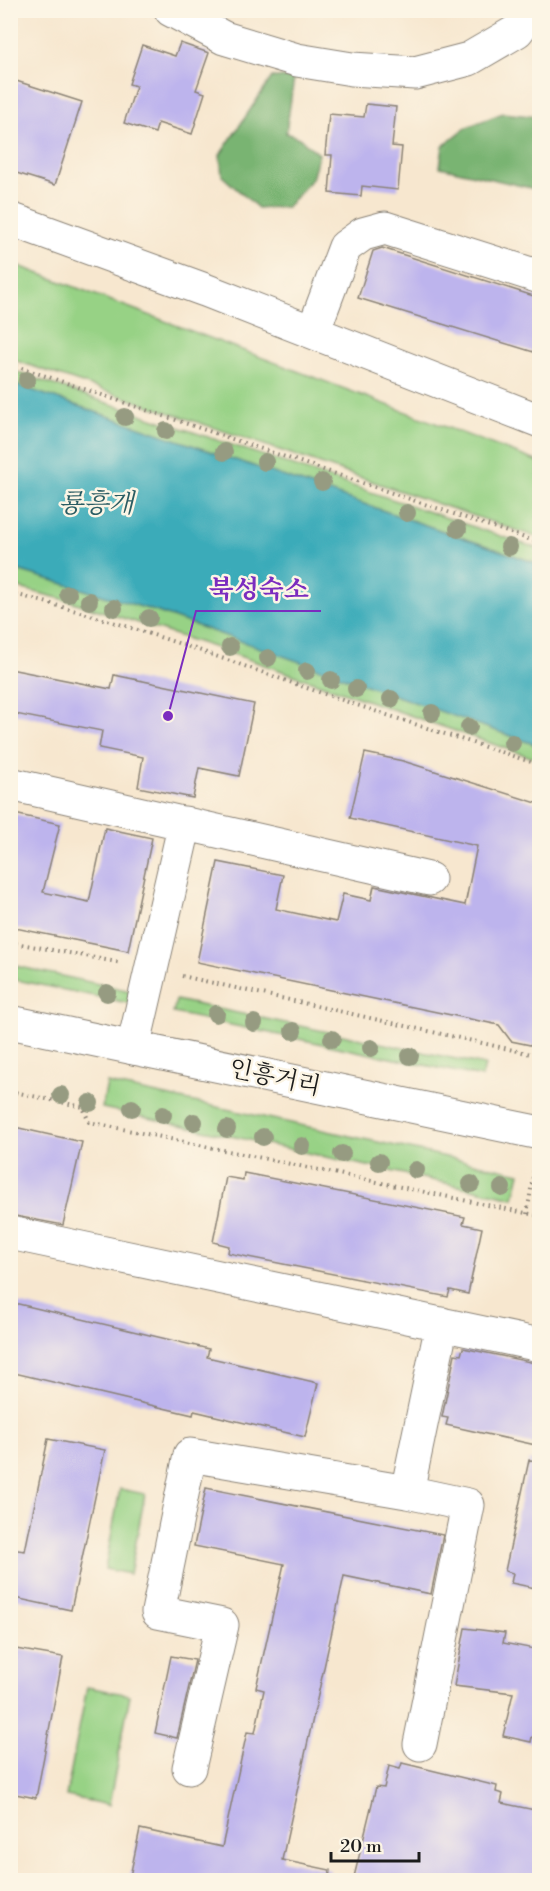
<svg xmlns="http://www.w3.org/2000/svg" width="550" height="1891" font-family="'Libre Bodoni','Noto Serif KR',serif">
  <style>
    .green { fill: #97d285; stroke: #5a7750; stroke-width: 1.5 }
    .forest { fill: #79b472; stroke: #4a6847; stroke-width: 1.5 }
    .water { fill: #3babb9; stroke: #2c646a; stroke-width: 1.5 }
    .building { fill: #bdb4ed }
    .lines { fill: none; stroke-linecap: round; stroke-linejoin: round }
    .minor-casing { stroke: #8a8276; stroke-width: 35 }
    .major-casing { stroke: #8a8276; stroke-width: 35 }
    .path { stroke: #8a8276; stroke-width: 4; stroke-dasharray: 1.5 4.5; stroke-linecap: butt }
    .minor { stroke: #fff; stroke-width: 33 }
    .major { stroke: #fff; stroke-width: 33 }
    .tree { fill: #969b81 }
    .labels { text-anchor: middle; stroke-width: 5; stroke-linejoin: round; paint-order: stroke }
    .street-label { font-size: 24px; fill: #1c1c1c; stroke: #fcf5e5 }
    .water-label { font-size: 26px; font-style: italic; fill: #2a5c63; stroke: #fcf5e5 }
    .leader { fill: none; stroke: #7b2cbf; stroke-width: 2 }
    .callout-dot { fill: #7b2cbf; stroke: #fcf5e5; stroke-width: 2 }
    .callout-label { font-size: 26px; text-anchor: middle; font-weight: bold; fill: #7b2cbf; stroke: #fcf5e5; stroke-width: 5; stroke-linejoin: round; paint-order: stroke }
  </style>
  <rect width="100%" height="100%" fill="#fcf5e5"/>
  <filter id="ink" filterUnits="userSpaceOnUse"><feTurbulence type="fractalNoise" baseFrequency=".0167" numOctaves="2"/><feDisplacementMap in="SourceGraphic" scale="12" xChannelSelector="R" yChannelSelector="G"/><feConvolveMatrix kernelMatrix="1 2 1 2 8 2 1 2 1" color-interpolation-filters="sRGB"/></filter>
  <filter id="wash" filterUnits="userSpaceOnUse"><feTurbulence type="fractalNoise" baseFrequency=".008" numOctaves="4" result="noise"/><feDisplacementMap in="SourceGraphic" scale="24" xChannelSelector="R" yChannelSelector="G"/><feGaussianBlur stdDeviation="1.35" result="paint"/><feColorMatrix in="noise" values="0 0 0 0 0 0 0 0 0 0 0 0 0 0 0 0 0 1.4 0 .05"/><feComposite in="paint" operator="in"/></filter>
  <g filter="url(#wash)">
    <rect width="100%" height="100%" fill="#f7e7cf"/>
    <path class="green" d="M11 263 539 462V538L11 359Z
      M10 370 539 549V564L11 383Z
      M11 568 155 611 539 746V760L210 646 70 601 11 586Z
      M11 965 131 991 128 1003 11 979Z
      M176 1000 485 1065 482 1077 173 1013Z
      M107 1083 520 1173 514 1198 102 1108Z
      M120 1489 145 1494 130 1574 105 1569Z
      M87 1687 130 1695 109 1805 66 1796Z"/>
    <path class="forest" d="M272 77 294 78 286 133 299 138 319 154 312 179 287 207 258 208 222 176 220 155Z
      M503 113 539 117V190L440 167 443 146 467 127Z"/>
    <path class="water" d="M11 383 539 564V746L155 611 11 568Z"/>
    <g id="blocks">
      <path class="building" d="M180 43 209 53 196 90 205 93 192 134 158 123 155 133 124 123 136 86 129 84 142 45 175 56Z
        M10 79 82 102 55 185 10 171Z
        M366 104 396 107 392 146 402 147 398 190 362 186 361 196 329 193 332 155H325L329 114 364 117Z
        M382 248 540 298V354L358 298 373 251Z
        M10 669 111 689 114 675 254 704 239 776 199 768 193 798 138 787 143 757 99 748 102 731 10 713Z
        M365 753 403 761 540 804V1047L511 1041 499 1025 197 962 218 862 283 875 276 909 336 922 343 894 371 900 374 886 465 905 477 846 350 818Z
        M10 813 60 824 43 892 89 902 105 828 152 838 128 951 10 927Z
        M10 1126 82 1142 63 1225 10 1215Z
        M244 1173 465 1217 463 1224 482 1228 468 1294 450 1290 448 1297 228 1253 229 1246 213 1242 226 1177 243 1180Z
        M10 1302 209 1349 207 1357 318 1383 305 1437 194 1411 193 1415 10 1372Z
        M463 1348 540 1364V1446L446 1425 448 1418 442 1417 455 1354 461 1355Z
        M48 1439 105 1450 71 1610 10 1597V1549L25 1551Z
        M529 1460 540 1461V1589L511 1583 513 1573 505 1571Z
        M206 1488 443 1535 431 1594 344 1576 282 1860 330 1870 329 1881H129L140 1829 222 1847 247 1732 255 1733 264 1690 256 1688 284 1564 194 1546Z
        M465 1628 505 1633 503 1643 540 1650V1738L532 1737 531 1742 503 1736 513 1693 454 1686Z
        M10 1648 63 1657 36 1798 10 1793Z
        M171 1656 195 1660 177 1738 155 1733Z
        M402 1763 497 1786 496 1792 503 1794 501 1803 540 1811V1881H353L376 1787 384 1788 389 1766 400 1769Z"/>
    </g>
  </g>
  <g filter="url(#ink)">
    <use href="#blocks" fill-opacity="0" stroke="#8a8276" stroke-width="1.5"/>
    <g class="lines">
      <g class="minor-casing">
        <path id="minor" d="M171 10 224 38 297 60 352 69 415 73 469 59 517 31 533 10
          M10 219 205 290 540 421
          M313 332 345 247 363 234 385 228 540 277
          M10 784 429 879
          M133 1048 185 823
          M10 1233 540 1345
          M407 1492 442 1324
          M189 1768 222 1625 158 1612 190 1455 407 1492 468 1505 420 1744"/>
      </g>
      <g class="major-casing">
        <path id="major" d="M10 1022 540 1133"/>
      </g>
      <path class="path" d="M10 364 540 543
        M10 593C98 615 182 644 267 674 357 706 449 735 540 765
        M10 942 122 963
        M182 976 540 1056
        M10 1091 83 1107 89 1122 540 1216
        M527 1214 535 1164"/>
      <use href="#minor" class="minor"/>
      <use href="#major" class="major"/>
    </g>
    <g class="tree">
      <circle cx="27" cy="380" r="9"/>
      <circle cx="125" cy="417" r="9"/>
      <circle cx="166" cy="431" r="9"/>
      <circle cx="224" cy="452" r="9"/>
      <circle cx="265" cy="462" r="9"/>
      <circle cx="322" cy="482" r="9"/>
      <circle cx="407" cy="513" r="9"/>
      <circle cx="458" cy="529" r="9"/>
      <circle cx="509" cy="547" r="9"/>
      <circle cx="68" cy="594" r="9"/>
      <circle cx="89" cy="601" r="9"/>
      <circle cx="114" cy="608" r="9"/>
      <circle cx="149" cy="618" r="9"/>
      <circle cx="230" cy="647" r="9"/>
      <circle cx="268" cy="658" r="9"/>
      <circle cx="307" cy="671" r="9"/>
      <circle cx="331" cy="680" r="9"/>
      <circle cx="356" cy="689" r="9"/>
      <circle cx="391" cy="699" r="9"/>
      <circle cx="432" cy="713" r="9"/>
      <circle cx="469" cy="727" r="9"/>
      <circle cx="512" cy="743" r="9"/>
      <circle cx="107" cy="993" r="9"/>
      <circle cx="216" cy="1014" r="9"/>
      <circle cx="254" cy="1023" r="9"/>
      <circle cx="293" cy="1031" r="9"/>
      <circle cx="332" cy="1039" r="9"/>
      <circle cx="371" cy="1048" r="9"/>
      <circle cx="410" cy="1056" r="9"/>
      <circle cx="61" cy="1095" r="9"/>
      <circle cx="90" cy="1103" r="9"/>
      <circle cx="132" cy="1108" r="9"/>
      <circle cx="163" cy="1115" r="9"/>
      <circle cx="194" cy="1122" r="9"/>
      <circle cx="227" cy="1129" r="9"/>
      <circle cx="263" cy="1137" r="9"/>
      <circle cx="302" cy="1146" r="9"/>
      <circle cx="342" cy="1154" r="9"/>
      <circle cx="379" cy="1162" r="9"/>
      <circle cx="416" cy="1170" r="9"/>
      <circle cx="471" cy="1184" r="9"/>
      <circle cx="502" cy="1188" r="9"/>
    </g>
  </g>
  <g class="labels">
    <g class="street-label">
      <text transform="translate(275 1077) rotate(12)" y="8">인흥거리</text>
    </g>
    <g class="water-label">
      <text x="96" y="512">룡흥개</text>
    </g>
  </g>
  <path class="leader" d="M168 716L196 611H321"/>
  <circle class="callout-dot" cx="168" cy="716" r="6"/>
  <g class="callout-label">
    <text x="259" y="598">북성숙소</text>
  </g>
  <rect width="550" height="1891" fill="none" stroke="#fcf5e5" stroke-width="36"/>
  <path d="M331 1852v9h88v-9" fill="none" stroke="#1c1c1c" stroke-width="3"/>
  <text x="340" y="1852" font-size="18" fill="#1c1c1c" stroke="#fcf5e5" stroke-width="4.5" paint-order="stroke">20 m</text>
</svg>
